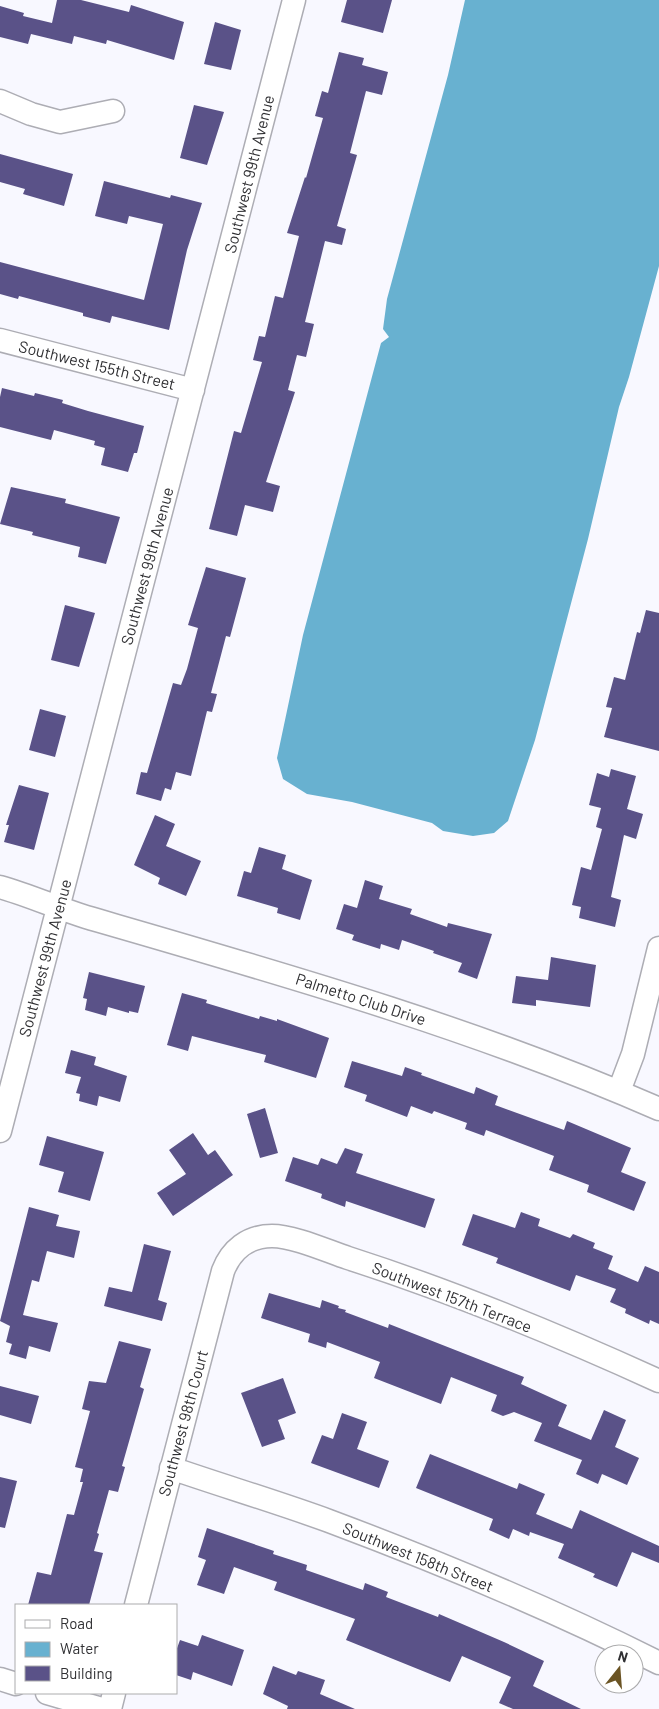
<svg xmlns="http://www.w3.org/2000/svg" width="659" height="1709" font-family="Barlow,sans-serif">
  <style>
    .water { fill: #68b1d0 }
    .building { fill: #5a5288 }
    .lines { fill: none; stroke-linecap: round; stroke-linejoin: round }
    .minor-casing { stroke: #adadb4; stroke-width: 25 }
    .minor { stroke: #fff; stroke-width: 22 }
    .labels { text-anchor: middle; stroke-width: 5; stroke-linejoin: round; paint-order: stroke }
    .street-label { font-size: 16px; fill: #303033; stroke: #fff }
  </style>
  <rect width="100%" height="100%" fill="#f8f8ff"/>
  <path class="water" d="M465 0H659V266L629 377 619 407 588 539 535 740 508 821 494 833 473 836 443 831 432 823 352 802 307 794 283 779 277 758 303 635 381 343 389 337 383 329 387 299 448 75Z"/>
  <path class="building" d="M57 0H81L129 12 131 5 184 22 174 60 107 40 106 44 74 36 72 44 31 34 28 44 0 37V6L24 13 23 16 52 23Z
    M347 0H392L383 33 341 22Z
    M215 22 241 30 231 70 204 64Z
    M339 52 364 58 362 65 388 72 382 95 366 91 350 153 357 155 337 226 346 229 342 245 325 241 305 322 314 324 306 357 297 355 288 390 295 392 266 482 280 486 273 512 245 505 237 536 209 529 234 431 241 433 262 362 253 360 259 336 265 337 275 296 283 298 299 236 287 233 305 177 306 178 323 118 315 116 322 91 328 93Z
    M194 105 224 112 207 165 180 158Z
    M0 154 73 174 64 206 23 194 25 189 0 182Z
    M104 181 170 198 171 195 202 203 187 250 169 330 112 316 110 323 83 316V313L19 296 18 299 0 294V262L144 300 163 224 129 216 127 224 95 216Z
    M2 388 34 396 35 393 63 400 62 403 88 411 144 426 137 453H134L128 472 101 465 105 448 94 445 95 441 54 430 51 440 0 427V397Z
    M11 487 66 499 65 503 120 517 106 564 78 557 80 547 32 535 33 532 0 524Z
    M206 567 246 578 230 637 226 636 211 693 217 694 212 712 207 711 191 776 176 772 171 790 165 788 161 801 136 794 141 772 147 773 173 683 181 685 187 669 198 628 188 625Z
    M65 605 95 613 79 667 51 660Z
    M646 610 659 613V751L604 737 612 708 606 707 614 677 625 680 637 632 640 633Z
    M40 709 66 716 55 757 29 750Z
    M611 769 636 776 627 809 643 814 636 839 624 835 611 897 621 900 615 927 579 918 581 907 572 905 581 867 591 870 602 829 596 827 601 808 589 805 597 773 609 777Z
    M19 785 49 793 34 850 4 842 9 825H6Z
    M155 815 175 824 166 846 201 861 186 896 158 884 160 878 134 865Z
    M259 847 286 855 282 869 312 880 300 920 277 913 278 908 237 896 244 871 251 873Z
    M365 880 383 886 379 899 412 909 410 914 447 927 448 923 492 934 477 979 458 972 462 963 433 953 434 951 402 940 399 950 381 944 380 949 352 940 354 935 336 929 344 904 357 908Z
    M551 957 596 965 590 1007 536 1000V1006L512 1003 516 976 548 980Z
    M89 972 145 986 138 1013 129 1011V1013L108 1007 106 1016 85 1010 87 999 83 998Z
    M182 993 207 1000 206 1003 259 1019 260 1016 277 1021V1019L329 1038 316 1078 264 1062 266 1055 192 1036 188 1051 167 1045Z
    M71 1050 96 1057 94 1065 127 1076 120 1102 99 1096 97 1106 79 1101 80 1094 76 1093 81 1077 65 1073Z
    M352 1061 402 1076 405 1067 422 1073 421 1075 474 1094 476 1087 498 1096 495 1105 564 1130 567 1121 631 1148 621 1172 646 1182 634 1211 587 1192 589 1185 549 1170 554 1156 486 1130 484 1136 465 1129 467 1123 434 1111 432 1114 411 1106 407 1117 365 1101 367 1095 344 1087Z
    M265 1108 278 1153 260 1158 247 1114Z
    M193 1133 208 1155 215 1150 233 1175 173 1216 157 1193 186 1174 169 1150Z
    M47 1136 104 1152 90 1201 58 1192 64 1172 39 1165Z
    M345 1148 363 1154 356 1173 435 1199 425 1228 346 1201 345 1207 321 1198 322 1194 285 1181 293 1157 318 1165 321 1158 337 1164Z
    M29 1207 59 1215 56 1226 80 1231 74 1258 47 1251 39 1282 32 1280 23 1315 58 1323 50 1352 29 1346 26 1359 9 1354 12 1344 6 1342 10 1326 0 1321Z
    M521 1212 540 1219 538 1226 570 1238 573 1234 595 1243 593 1248 613 1256 608 1269 638 1282 645 1266 659 1272V1324L650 1320 649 1324 625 1313 626 1309 610 1302 616 1289 576 1275 570 1291 496 1263 498 1258 462 1245 473 1214 515 1228Z
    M144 1244 171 1251 158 1300 167 1303 162 1321 104 1306 109 1287 132 1292Z
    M269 1293 320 1308 322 1300 339 1306 338 1308 346 1310 345 1312 388 1328 389 1324 524 1377 521 1384 567 1405 558 1426 591 1440 604 1410 626 1420 615 1447 639 1458 627 1485 602 1474 598 1484 576 1474 582 1460 534 1441 542 1423 514 1412 503 1416 491 1411 497 1395 451 1377 441 1404 374 1378 380 1362 327 1342 326 1348 308 1342 310 1334 261 1318Z
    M119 1341 151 1349 140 1387 144 1389 122 1466 125 1467 118 1492 109 1490 97 1533 99 1534 94 1551 103 1553 89 1605H28L37 1572 51 1575 67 1514 74 1515 83 1482H80L83 1469 75 1467 90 1411 82 1409 89 1381 106 1383Z
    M283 1378 296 1413 278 1420 285 1439 262 1447 241 1393Z
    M0 1386 39 1396 31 1424 0 1415Z
    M342 1413 367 1422 357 1449 389 1461 379 1488 311 1463 322 1435 333 1439Z
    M430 1454 517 1489 519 1483 545 1494 536 1514 572 1529 580 1510 659 1546V1563L632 1552 617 1587 593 1577 595 1574 558 1558 564 1544 530 1532 529 1536 513 1529 509 1539 489 1530 493 1519 416 1488Z
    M0 1477 17 1481 5 1528 0 1527Z
    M207 1528 274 1551 273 1554 307 1565 306 1570 363 1590 365 1583 388 1592 386 1597 438 1617 439 1614 504 1642 544 1661 533 1686 581 1709H513L499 1703 511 1677 462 1656 450 1682 346 1640 355 1619 274 1590 277 1582 234 1567 224 1594 197 1585 206 1560 198 1557Z
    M202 1635 244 1650 232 1686 193 1672 191 1680 176 1675V1651L180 1640 198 1646Z
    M273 1666 296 1675 298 1671 325 1680 320 1694 355 1709H287L288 1706 263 1694Z"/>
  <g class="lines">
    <g class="minor-casing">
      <path id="minor" d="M0 101 31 114 60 122 113 111
        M0 340 193 390
        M0 887C29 895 57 908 86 917 279 973 474 1028 659 1109
        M619 1091 633 1054 659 948
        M0 1131 294 0
        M171 1468C223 1486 277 1502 329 1521 441 1563 552 1609 659 1663
        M136 1605 223 1271C231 1250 248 1236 272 1236 294 1236 327 1251 348 1258 454 1292 558 1335 659 1381
        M0 1679 16 1684
        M47 1693 102 1709
        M110 1709 114 1693"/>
    </g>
    <use href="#minor" class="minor"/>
  </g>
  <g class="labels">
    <g class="street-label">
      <text transform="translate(249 174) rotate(-76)" y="6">Southwest 99th Avenue</text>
      <text transform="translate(97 365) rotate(14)" y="6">Southwest 155th Street</text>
      <text transform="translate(147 566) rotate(-75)" y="6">Southwest 99th Avenue</text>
      <text transform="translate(45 958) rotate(-75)" y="6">Southwest 99th Avenue</text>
      <text transform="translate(361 999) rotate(18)" y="6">Palmetto Club Drive</text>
      <text transform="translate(452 1297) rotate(21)" y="6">Southwest 157th Terrace</text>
      <text transform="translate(183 1423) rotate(-75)" y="6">Southwest 98th Court</text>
      <text transform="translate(418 1557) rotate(22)" y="6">Southwest 158th Street</text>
    </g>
  </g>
  <rect x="15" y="1604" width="162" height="90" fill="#ffffff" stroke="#acacad"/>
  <rect x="25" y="1620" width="25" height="8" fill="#ffffff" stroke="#acacad"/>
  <text x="60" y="1629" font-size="15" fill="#303033">Road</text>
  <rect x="25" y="1642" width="25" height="15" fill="#68b1d0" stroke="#acacad"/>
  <text x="60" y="1654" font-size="15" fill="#303033">Water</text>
  <rect x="25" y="1666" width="25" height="15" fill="#5a5288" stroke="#acacad"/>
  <text x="60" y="1679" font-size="15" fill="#303033">Building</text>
  <g transform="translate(619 1669) rotate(17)"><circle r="24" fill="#ffffff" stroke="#acacad"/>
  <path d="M0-4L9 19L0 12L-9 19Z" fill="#6b5424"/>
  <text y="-8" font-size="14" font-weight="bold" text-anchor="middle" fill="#303033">N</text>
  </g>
</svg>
